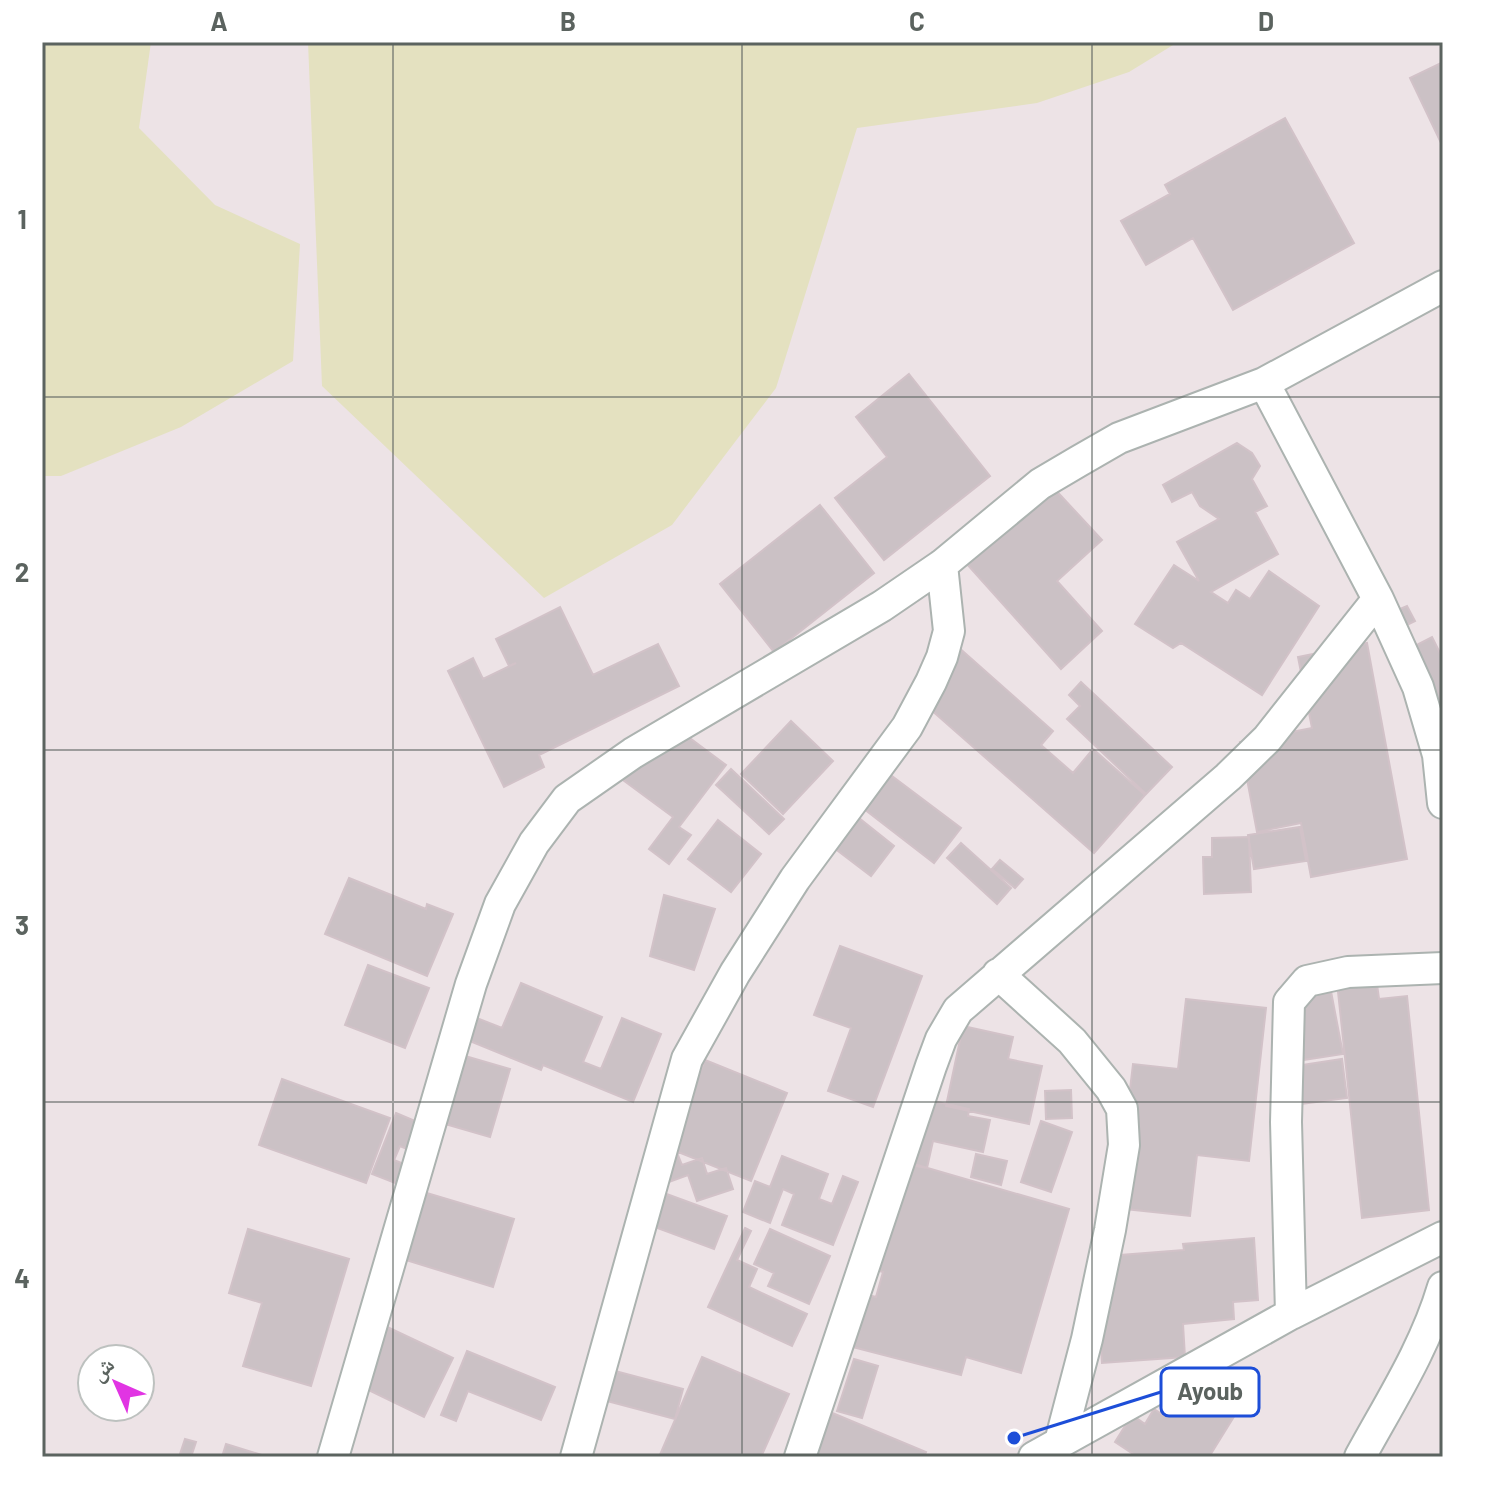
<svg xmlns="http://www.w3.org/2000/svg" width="1485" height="1499" font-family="Barlow,'Noto Naskh Arabic',sans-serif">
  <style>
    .green { fill: #e4e1c0 }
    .building { fill: #cbc1c5; stroke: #d2c2c8; stroke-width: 2 }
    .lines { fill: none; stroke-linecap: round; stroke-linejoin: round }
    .street-casing { stroke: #acb3b0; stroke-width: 34 }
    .street { stroke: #fff; stroke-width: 30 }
    .grid { fill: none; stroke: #5b635f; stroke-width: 2; stroke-opacity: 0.55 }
    .leader { fill: none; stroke: #1d4ed8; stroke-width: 3 }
    .callout-dot { fill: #1d4ed8; stroke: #fff; stroke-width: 3 }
    .callout { fill: #fff; stroke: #1d4ed8; stroke-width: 3 }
    .callout-label { font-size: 24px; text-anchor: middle; font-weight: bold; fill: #5b635f }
    .neatline { fill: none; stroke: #5b635f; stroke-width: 3 }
    .grid-label { font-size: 26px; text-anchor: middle; font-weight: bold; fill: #5b635f }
  </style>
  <rect width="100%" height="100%" fill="#ede3e6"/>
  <path class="green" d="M42 42H151L139 128 215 205 300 244 293 361 181 427 61 476H42Z
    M308 42H1178L1129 72 1037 103 857 128 776 388 672 525 544 598 322 386Z"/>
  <path class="building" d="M1443 62V147L1410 78Z
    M1285 118 1354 243 1233 310 1193 238 1146 265 1121 221 1170 194 1165 185Z
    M909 374 990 476 884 560 835 498 887 457 856 417Z
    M1237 443 1252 453 1260 466 1252 479 1267 506 1255 512 1278 554 1211 592 1228 603 1236 590 1250 599 1269 571 1319 606 1262 695 1181 643 1173 648 1135 624 1174 565 1199 581 1177 542 1219 519 1200 506 1192 492 1172 502 1163 485Z
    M1050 484 1102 540 1057 581 1102 631 1061 669 956 552Z
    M820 505 874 573 774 652 720 584Z
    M1407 606 1415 621 1403 627 1395 611Z
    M560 607 593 675 658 644 679 686 539 755 544 767 504 787 448 671 473 658 483 679 516 663 509 666 496 639Z
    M1432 637 1443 659V702L1434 707 1405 651Z
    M1367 643 1407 859 1311 877 1301 823 1257 832 1240 742 1312 728 1298 657Z
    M957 646 1053 731 1041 745 1073 773 1093 749 1145 795 1094 853 914 695Z
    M1081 682 1172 767 1146 794 1067 719 1080 706 1069 695Z
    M667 721 726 765 679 827 691 835 669 864 649 849 673 817 623 780Z
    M791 721 833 761 783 814 741 774Z
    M872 761 961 828 934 863 846 795Z
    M731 769 784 819 769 834 716 785Z
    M849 810 894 846 871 876 825 841Z
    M718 820 761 854 731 892 688 859Z
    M1300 827 1306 861 1254 869 1248 835Z
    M1249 837 1251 892 1204 894 1203 857H1212V838Z
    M961 843 1011 888 997 904 947 858Z
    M1000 860 1023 879 1015 888 992 869Z
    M349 878 426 909 427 904 453 914 427 976 325 934Z
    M664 895 715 909 694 970 650 956Z
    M840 946 922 976 873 1107 828 1091 851 1028 814 1015Z
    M368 965 429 988 405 1048 345 1025Z
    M1376 977 1379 999 1407 996 1429 1210 1362 1218 1337 982Z
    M1329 981 1343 1054 1290 1062 1279 989Z
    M521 983 602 1017 583 1062 601 1069 622 1018 661 1034 633 1102 543 1065 541 1070 450 1033 459 1011 502 1028Z
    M1186 999 1266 1008 1249 1161 1197 1155 1190 1216 1116 1208 1133 1064 1178 1069Z
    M963 1026 1013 1037 1008 1059 1042 1066 1029 1124 946 1106Z
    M448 1051 510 1069 490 1137 428 1119Z
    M1342 1059 1347 1098 1287 1106 1282 1068Z
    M705 1060 787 1093 751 1181 663 1146 680 1120Z
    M282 1079 390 1118 366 1183 259 1145Z
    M1071 1090 1072 1118 1046 1119 1045 1091Z
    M920 1098 969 1109 968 1116 990 1120 983 1152 933 1141 927 1168 905 1164Z
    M396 1113 427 1126 416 1153 400 1146 394 1160 416 1169 408 1188 372 1174Z
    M1041 1121 1072 1132 1051 1192 1021 1182Z
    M676 1150 682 1165 702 1158 707 1174 726 1168 733 1189 697 1201 688 1175 669 1182 664 1168Z
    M976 1154 1007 1161 1001 1185 971 1177Z
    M782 1156 828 1174 819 1199 832 1204 843 1176 858 1182 833 1245 782 1225 794 1194 783 1189 770 1223 743 1212 755 1181 770 1187Z
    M907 1162 1069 1209 1021 1373 966 1357 961 1375 845 1345 860 1293 876 1297 883 1272 860 1266Z
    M410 1188 514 1219 493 1287 390 1255Z
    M653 1189 727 1216 714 1249 641 1222Z
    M745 1228 751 1231 737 1260 757 1269 749 1287 807 1314 792 1346 708 1307Z
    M248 1229 349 1259 311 1386 243 1366 262 1303 229 1293Z
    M770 1229 830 1256 809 1304 768 1286 774 1273 754 1264Z
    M1254 1238 1258 1300 1233 1302 1234 1319 1183 1324 1185 1357 1102 1363 1095 1257 1184 1250 1183 1244Z
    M383 1325 453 1358 424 1417 354 1383Z
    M467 1351 555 1387 541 1420 468 1391 456 1421 441 1415Z
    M702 1357 789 1394 761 1457H659Z
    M854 1359 878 1366 862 1418 837 1411Z
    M600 1367 683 1389 675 1419 592 1397Z
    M1191 1370 1243 1402 1209 1457H1131L1133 1454 1115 1442 1132 1415 1145 1424 1154 1409 1163 1415Z
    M830 1412 926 1452 924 1457H815Z
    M185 1439 196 1442 191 1457H179Z
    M226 1444 268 1457H222Z"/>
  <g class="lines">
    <g class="street-casing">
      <path id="street" d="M1378 599 1418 687 1438 755 1443 803
        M998 974 1072 1041 1111 1089 1122 1109 1124 1145 1110 1230 1087 1339 1060 1442
        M1291 1314 1286 1122 1289 1002 1307 981 1348 972 1443 968
        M333 1457 471 984 500 904 534 843 567 799 633 753 882 606 942 565 1040 484 1079 461 1119 438 1264 383 1443 286
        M576 1457 687 1059 735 973 795 879 907 727 931 682 942 657 949 631 942 565
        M800 1457 931 1066 941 1039 958 1010 1228 777 1267 739 1378 599 1264 383
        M1034 1457 1291 1314 1443 1237
        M1360 1457C1390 1402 1425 1348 1443 1287"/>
    </g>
    <use href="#street" class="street"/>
  </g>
  <path class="grid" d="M393 42V1457M742 42V1457M1092 42V1457M42 397H1443M42 750H1443M42 1102H1443"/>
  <path class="leader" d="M1014 1438L1161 1392"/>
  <circle class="callout-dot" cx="1014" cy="1438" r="8"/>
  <rect class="callout" x="1161" y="1368" width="98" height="48" rx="8"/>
  <g class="callout-label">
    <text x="1210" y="1400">Ayoub</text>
  </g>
  <rect width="1485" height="1499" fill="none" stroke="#ffffff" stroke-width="88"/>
  <g transform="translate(116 1383) rotate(315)"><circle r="38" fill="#ffffff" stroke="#bdc1bf" stroke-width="2"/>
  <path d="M0-6L14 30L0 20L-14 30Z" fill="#e134e3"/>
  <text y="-12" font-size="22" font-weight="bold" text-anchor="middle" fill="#5b635f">ش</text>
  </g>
  <rect x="44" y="44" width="1397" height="1411" class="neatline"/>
  <g class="grid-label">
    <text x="219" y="31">A</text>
    <text x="568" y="31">B</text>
    <text x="917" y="31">C</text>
    <text x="1266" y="31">D</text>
    <text x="22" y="229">1</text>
    <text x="22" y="582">2</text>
    <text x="22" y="935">3</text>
    <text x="22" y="1288">4</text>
  </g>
</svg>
